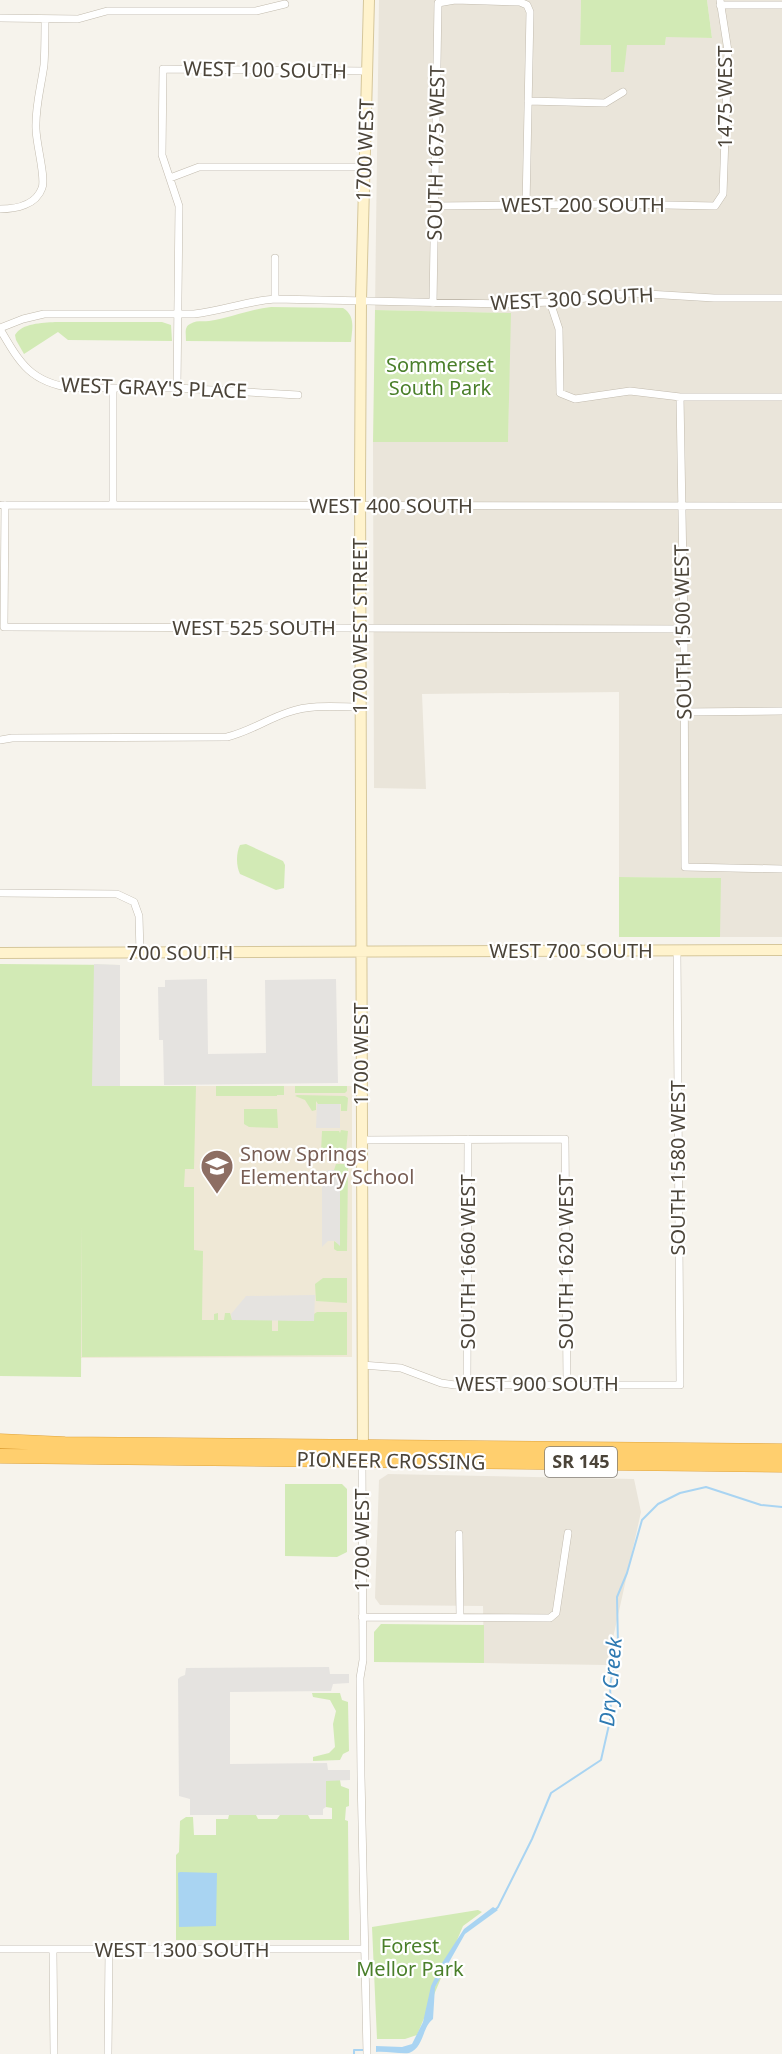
<svg xmlns="http://www.w3.org/2000/svg" width="782" height="2054" font-family="'Noto Sans',sans-serif">
  <style>
    .residential { fill: #eae5da }
    .education { fill: #efe8d6 }
    .green { fill: #d2eab5 }
    .parking { fill: #e5e3e0 }
    .water { fill: #a9d4f2 }
    .lines { fill: none; stroke-linecap: round; stroke-linejoin: round }
    .stream { stroke: #a9d4f2; stroke-width: 2 }
    .street-casing { stroke: #c2bbae; stroke-width: 8 }
    .secondary-casing { stroke: #d6c79b; stroke-width: 12 }
    .highway-casing { stroke: #e0a43c; stroke-width: 15 }
    .street { stroke: #fff; stroke-width: 7 }
    .secondary { stroke: #fff3cd; stroke-width: 10 }
    .highway { stroke: #ffcf6e; stroke-width: 14 }
    .labels { text-anchor: middle; stroke-width: 4.5; stroke-linejoin: round; paint-order: stroke }
    .shield { fill: #fff; stroke: #817c74; stroke-width: 1.5 }
    .shield-label { font-size: 18px; font-weight: bold; fill: #4b4439 }
    .street-label { font-size: 20px; fill: #4b4439; stroke: #fff }
    .park-label { font-size: 20px; fill: #4a7f2a; stroke: #fff }
    .education-label { font-size: 20px; fill: #785e54; stroke: #fff; text-anchor: start }
    .water-label { font-size: 21px; font-style: italic; fill: #2e7ab2; stroke: #fff }
  </style>
  <rect width="100%" height="100%" fill="#f6f3ec"/>
  <path class="residential" d="M379 0H581L580 45H611V72H624L626 45H665L666 36 712 38 707 0H782V937H720V878L619 877V692L422 694 426 789 374 788 373 442H508L510 313 375 310Z
    M388 1474 634 1479 641 1512 607 1665 484 1663 483 1606 380 1605 375 1598 379 1480Z"/>
  <path class="education" d="M82 1086H352V1357L80 1358Z"/>
  <path class="green" d="M581 0H707L712 38 666 37 665 45H627L624 72H611V45H580Z
    M271 307 343 308C356 316 352 329 351 342L186 341C186 334 184 327 190 324 196 320 203 322 209 321 230 318 250 309 271 307Z
    M375 310 511 313 508 442H373Z
    M55 322H162L171 325 172 341 68 340 58 332 24 354 16 340 15 335C22 323 42 323 55 322Z
    M246 844 283 861 285 865 284 888 276 890 240 874C236 866 236 853 240 845Z
    M619 877 721 878 720 937H619Z
    M0 964 120 965V1086H196L194 1169H185L184 1187H194V1250L203 1251 202 1320H214V1314L218 1313V1320H224L225 1313H230L232 1320H272V1331H278V1320L314 1321V1314L317 1312H347V1355L82 1357V1224L81 1377 0 1376Z
    M216 1086H284V1095H277V1096H216Z
    M295 1086H347V1091L345 1093H295Z
    M297 1095 345 1096 348 1098 347 1111H341V1104H318L316 1101V1110L312 1111 305 1100 295 1096Z
    M244 1109H277L278 1128 249 1127 244 1124Z
    M341 1130 348 1131 346 1152 321 1151 322 1131H339L340 1133Z
    M336 1164H347L348 1167 347 1251H337L334 1249V1241L340 1245V1179L334 1170Z
    M323 1278H347V1303L316 1301 315 1284Z
    M285 1484H342L347 1489V1552L337 1557 285 1556Z
    M381 1624 484 1625V1663L374 1662V1632Z
    M312 1693H340L342 1700 348 1702 349 1751 343 1754 340 1760 313 1761V1757L329 1753 335 1747 333 1724 336 1711 330 1700 313 1697Z
    M328 1780H340L341 1786 349 1789V1806L346 1807 345 1820 348 1821 349 1940H176V1855L179 1852 180 1821 186 1817H193L194 1835H216V1819H228L229 1815H256L258 1819H277L280 1815H308L310 1819H332V1808L326 1807V1781Z
    M478 1910 482 1912 463 1926 417 2035 405 2039H377L372 1927Z"/>
  <path class="parking" d="M94 964 120 965V1086H92Z
    M207 979 208 1054 266 1053 265 980 336 979 338 1083 164 1085 163 1040H159L158 987H165V980Z
    M317 1104H340V1128H316Z
    M328 1170H334L340 1179V1246L335 1241H328L322 1247V1178Z
    M315 1295 314 1321 232 1320 231 1314 246 1296Z
    M329 1667 330 1674H349V1683L333 1684 331 1691 230 1692V1764L327 1763 328 1770H350V1780L326 1781V1807L323 1809V1815H190V1799L179 1796 178 1679 180 1677 185 1675 186 1668Z"/>
  <path class="water" d="M180 1872 217 1873 216 1926 179 1927 178 1873Z
    M493 1907 498 1910 465 1934 435 1987 433 2019C422 2027 424 2048 409 2053 400 2054 386 2051 376 2052V2046L402 2047 412 2044 423 2022 431 1986 442 1963 464 1929Z"/>
  <g class="lines">
    <path class="stream" d="M495 1910 498 1907 532 1839 551 1793 601 1760 611 1716 610 1685 618 1645 617 1597 627 1573 642 1520 658 1504 680 1493 706 1487 761 1505 782 1507
      M354 2054V2050H364"/>
    <g class="street-casing">
      <path id="street" d="M455 0 520 2 527 5 530 12 526 206
        M720 5H782
        M0 18 78 19 107 11H256L285 4
        M528 101 605 103 623 92
        M170 178 199 167H365
        M436 206 618 204 715 206 723 194 728 51 720 0
        M0 209C16 209 36 205 42 188 46 178 36 143 36 129 35 107 41 87 44 65 45 50 45 34 45 19
        M275 299V258
        M550 302 559 329 560 393 575 399 630 391 680 397H782
        M433 303 438 3 455 0
        M0 328 23 319 44 314H194C222 311 247 301 275 299L505 304 550 302 631 293 714 298H782
        M0 329C20 363 30 382 72 388H177L298 395
        M177 388 179 206 162 155 163 69 367 71
        M680 397 684 629 685 867 782 869
        M113 504V388
        M2 505 782 506
        M5 505 4 627 684 629
        M685 712 782 711
        M0 740 12 738 227 737C251 731 267 719 289 712 312 704 337 707 361 707
        M0 893 117 894 134 902 139 916 140 953
        M362 1140 565 1139 567 1385
        M362 1365 401 1368 441 1383 455 1385H680L677 950
        M467 1385 468 1139
        M362 1460 363 1660 360 1678 361 1776 367 2054
        M459 1534 460 1617
        M362 1617 550 1618 556 1613 568 1533
        M0 1949H364
        M53 1950 54 2054
        M108 2054 109 1950"/>
    </g>
    <g class="secondary-casing">
      <path id="secondary" d="M0 953 782 950
        M363 1455 360 483 361 300 369 0"/>
    </g>
    <g class="highway-casing">
      <path id="highway" d="M0 1441 65 1444 782 1451
        M0 1456 782 1465"/>
    </g>
    <use href="#street" class="street"/>
    <use href="#secondary" class="secondary"/>
    <use href="#highway" class="highway"/>
  </g>
  <defs>
    <g id="school-pin" transform="scale(1.725)"><path d="M0 17L-7.5 6A9.5 9.5 0 1 1 7.5 6Z" fill="#8d6e63" stroke="#fff"/><path d="M0-5L7-2L0 1L-7-2ZM-4 1L0 2.5L4 1V4Q0 6-4 4Z" fill="#fff"/></g>
  </defs>
  <g fill-rule="evenodd">
    <use href="#school-pin" x="217" y="1166"/>
  </g>
  <g class="labels">
    <rect class="shield" x="545" y="1447" width="72" height="30" rx="4.5"/>
    <g class="shield-label">
      <text x="581" y="1468">SR 145</text>
    </g>
    <g class="street-label">
      <text transform="translate(265 70) rotate(1)" y="7">WEST 100 SOUTH</text>
      <text transform="translate(725 97) rotate(-90)" y="7">1475 WEST</text>
      <text transform="translate(365 150) rotate(-88)" y="7">1700 WEST</text>
      <text transform="translate(436 153) rotate(-89)" y="7">SOUTH 1675 WEST</text>
      <text x="583" y="212">WEST 200 SOUTH</text>
      <text transform="translate(572 299) rotate(-3)" y="7">WEST 300 SOUTH</text>
      <text transform="translate(154 388) rotate(2)" y="7">WEST GRAY'S PLACE</text>
      <text x="391" y="513">WEST 400 SOUTH</text>
      <text transform="translate(360 626) rotate(-90)" y="7">1700 WEST STREET</text>
      <text x="254" y="635">WEST 525 SOUTH</text>
      <text transform="translate(683 632) rotate(-91)" y="7">SOUTH 1500 WEST</text>
      <text x="571" y="958">WEST 700 SOUTH</text>
      <text x="180" y="960">700 SOUTH</text>
      <text transform="translate(361 1054) rotate(-90)" y="7">1700 WEST</text>
      <text transform="translate(678 1168) rotate(-90)" y="7">SOUTH 1580 WEST</text>
      <text transform="translate(468 1262) rotate(-90)" y="7">SOUTH 1660 WEST</text>
      <text transform="translate(566 1262) rotate(-90)" y="7">SOUTH 1620 WEST</text>
      <text x="537" y="1391">WEST 900 SOUTH</text>
      <text transform="translate(391 1461) rotate(1)" y="7">PIONEER CROSSING</text>
      <text transform="translate(362 1540) rotate(-90)" y="7">1700 WEST</text>
      <text x="182" y="1957">WEST 1300 SOUTH</text>
    </g>
    <g class="park-label">
      <text x="440" y="372">Sommerset<tspan x="440" dy="23">South Park</tspan></text>
      <text x="410" y="1953">Forest<tspan x="410" dy="23">Mellor Park</tspan></text>
    </g>
    <g class="education-label">
      <text x="240" y="1161">Snow Springs<tspan x="240" dy="23">Elementary School</tspan></text>
    </g>
    <g class="water-label">
      <text transform="translate(611 1682) rotate(-85)" y="7">Dry Creek</text>
    </g>
  </g>
</svg>
